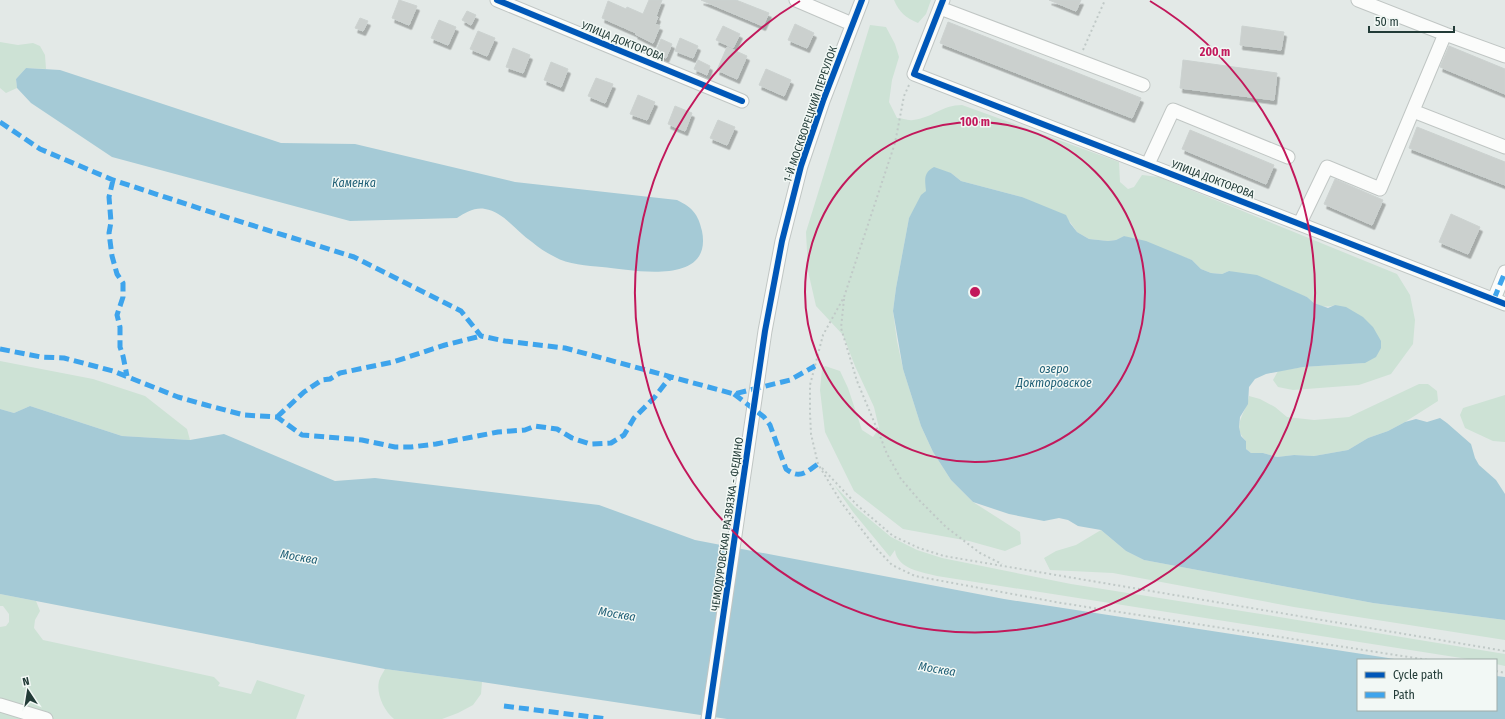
<svg xmlns="http://www.w3.org/2000/svg" width="1505" height="719" font-family="'Fira Sans Condensed',sans-serif">
  <style>
    .green { fill: #cde2d5 }
    .water { fill: #a5cad6 }
    .building { fill: #cbd0ce; stroke: #ccd2d0; filter: url(#shadow) }
    .lines { fill: none; stroke-linecap: round; stroke-linejoin: round }
    .minor-casing { stroke: #c0c6c4; stroke-width: 15 }
    .path { stroke: #c0c9c7; stroke-width: 2; stroke-dasharray: 2 3; stroke-linecap: butt }
    .minor { stroke: #fbfcfb; stroke-width: 13 }
    .quiet { stroke: #3ea4ec; stroke-width: 5; stroke-dasharray: 10 5; stroke-linecap: butt }
    .cycleway-casing { stroke: #f2f8f5; stroke-width: 8 }
    .cycleway { stroke: #0057b8; stroke-width: 6 }
    .ring { fill: none; stroke: #c2185b; stroke-width: 2 }
    .labels { text-anchor: middle; stroke-width: 3; stroke-linejoin: round; paint-order: stroke }
    .street-label { font-size: 11px; fill: #223b37; stroke: #f2f8f5 }
    .water-label { font-size: 12px; font-style: italic; fill: #1e5e75; stroke: #f2f8f5 }
    .centre { fill: #c2185b; stroke: #f2f8f5; stroke-width: 2 }
    .ring-label { font-size: 12px; text-anchor: middle; font-weight: bold; fill: #c2185b; stroke: #f2f8f5; stroke-width: 3; stroke-linejoin: round; paint-order: stroke }
  </style>
  <defs>
    <filter id="shadow"><feDropShadow dx="2.5" dy="4.5" stdDeviation="0" flood-color="#0004"/></filter>
  </defs>
  <rect width="100%" height="100%" fill="#e3e9e7"/>
  <path class="green" d="M894 0H931L926 14 918 23C906 18 899 12 894 0Z
    M870 25 886 27 895 44 899 57 892 80 889 102 897 118C902 118 908 121 913 120 932 118 942 105 962 105L1119 162 1120 182 1128 189 1134 187 1142 175 1159 177 1397 274 1410 295 1415 320 1413 344 1391 374 1359 385 1293 390 1278 387 1273 380 1278 371 1303 367 1365 363 1335 305C1324 309 1315 305 1307 297L1229 271 1222 274 1211 273 1201 269 1192 260 1124 236 1116 240 1108 241 1089 239 1077 232 1070 222 1022 197 961 181 951 173 926 191 909 218 896 288 893 311 897 341 903 369 921 426 933 452 951 480 973 502 1020 532 1021 544 1005 551 969 541 903 529 854 491 825 432 820 390 822 369 825 366 840 371 848 388 862 430 873 437 879 428 874 407 855 366 843 335 816 306 808 271 806 232Z
    M0 42 18 45 33 43 40 46 45 55 46 69 26 68 16 79 17 88 6 93 0 88Z
    M0 361 93 379 145 396 187 429 190 440 122 436 30 406 14 413 0 409Z
    M1419 384H1428L1437 391 1438 401 1405 422 1388 431 1368 438 1348 450 1314 456 1294 455 1277 457 1263 453H1251L1246 449V441C1230 425 1247 413 1249 396L1260 399 1275 407 1287 417 1314 420 1349 417Z
    M1505 395V442L1493 441 1465 428 1460 415 1463 408Z
    M834 485 855 507 891 537 917 550 942 558 1071 584 1267 615 1505 654V666L1496 664V660H1474L937 576C922 572 897 569 895 550L890 557 853 512Z
    M1101 530 1126 551 1144 560 1373 603 1505 620V640L1294 607 1113 573 1050 570 1044 558 1056 551 1076 545Z
    M0 594 36 601 40 611 35 620 34 628 43 640 214 677 220 683 218 686 251 694 257 680 305 695 296 719H0V627L6 626 9 622V614L3 606H0Z
    M385 669 482 682 481 694 473 705 458 713 442 719H394C384 711 376 694 379 681 380 677 383 673 385 669Z"/>
  <path class="water" d="M26 68 60 70 281 143 355 144 515 182 677 200C693 208 698 214 702 231 713 287 633 270 602 267 588 266 567 264 555 257 547 253 539 248 532 242 517 232 504 212 485 209 475 207 465 213 457 218L350 221 112 157 31 103 17 88 16 79Z
    M934 167 951 173 961 181 1022 197 1066 215 1070 223 1077 232 1089 239 1108 241 1116 240 1124 236 1146 241 1192 260 1201 269 1211 273 1222 274 1229 271 1257 275 1307 297 1314 303 1328 308 1335 305 1346 307 1363 317 1373 327 1381 341V348L1376 357 1365 363 1303 367 1266 374 1255 379 1249 387 1248 404 1240 417 1239 427 1241 436 1246 441V449L1251 453H1263L1277 457 1294 455 1314 456 1348 450 1368 438 1388 431 1405 422 1416 419 1427 422 1440 418 1447 423 1471 444 1475 458 1479 465 1496 480 1505 494V620L1373 603 1144 560 1126 551 1101 530 1078 526 1068 520 1059 518 1044 521 1009 514 973 502 951 480 933 452 921 426 903 369 893 311 896 288 909 218 921 195 926 191C925 180 923 173 934 167Z
    M30 406 122 436 190 440 224 434 335 481 375 478 599 505 695 540 1004 599 1401 660H1358V710H1496V676L1505 677V719H727L482 682 385 669 0 594V409L14 413Z"/>
  <path class="building" d="M399 0 417 6 409 25 392 18Z
    M649 0H662L656 16 658 17 655 24 660 26 653 43 635 34 636 33 602 18 608 1 626 9 627 7 643 14Z
    M701 0H736L769 13 763 26Z
    M1049 0H1081L1076 11Z
    M467 11 476 15 471 25 462 20Z
    M360 18 368 21 363 31 355 28Z
    M439 20 456 27 448 45 431 38Z
    M948 22 1141 98 1132 118 940 43Z
    M795 24 814 33 807 48 788 40Z
    M723 26 740 34 733 48 716 40Z
    M1242 26 1284 32 1281 50 1240 45Z
    M478 31 495 38 487 56 470 49Z
    M680 38 698 46 693 58 675 51Z
    M661 39 672 44 666 58 655 54Z
    M1449 46 1505 69V94L1440 67Z
    M727 47 747 56 737 79 717 70Z
    M513 48 530 55 523 73 506 67Z
    M698 60 710 66 707 75 694 69Z
    M1183 60 1277 73 1274 100 1180 88Z
    M551 62 568 69 561 87 544 80Z
    M766 69 791 80 784 96 759 85Z
    M596 78 613 84 605 103 588 96Z
    M638 95 655 102 647 120 630 114Z
    M675 106 692 113 685 131 668 124Z
    M718 120 735 127 727 145 710 138Z
    M1417 127 1505 162V185L1409 148Z
    M1190 130 1274 165 1266 184 1182 149Z
    M1335 179 1383 200 1372 225 1324 204Z
    M1451 214 1480 227 1468 254 1439 242Z"/>
  <g class="lines">
    <g class="minor-casing">
      <path id="minor" d="M497 0 742 101
        M796 0 852 24
        M943 0 914 74 1505 304
        M1358 0 1445 34
        M940 8 1143 85
        M1413 111 1505 147
        M1148 164 1173 110 1288 157
        M1300 223 1327 167 1380 189 1445 34 1505 56
        M1494 299 1505 272
        M0 705 46 719
        M708 719 765 331 782 241 801 166 823 101 862 0"/>
    </g>
    <path class="path" d="M1083 50 1105 0
      M909 85 904 96 895 143 844 297 823 335 810 385V413L811 434 818 464 841 502 875 547 892 565 915 576 1061 603 1428 660
      M844 299 841 328 857 381 880 436 887 454 901 479 920 501 946 527 980 553 1002 564
      M822 468 857 505 893 536 919 548 944 556 1505 651
      M1496 671 1505 673"/>
    <use href="#minor" class="minor"/>
    <path class="quiet" d="M0 122 40 149 113 180 232 219 354 257 461 311 481 336 505 341 565 348 734 394 790 380 815 366
      M113 180 109 197 111 222 109 233 112 256 117 274 123 283V297L117 315 120 327V347L123 356 127 376
      M1494 299 1505 272
      M0 349 41 357 64 358 113 371 178 397 206 405 244 415 277 417 302 435 362 440 395 447H411L436 444 498 432 525 430 535 426 557 429 572 438 590 444 611 443 624 435 634 418 654 398 671 376
      M734 394 764 417 770 425 786 469C800 480 806 472 818 464
      M277 417 304 392 322 380 330 379 340 373 393 362 445 345 481 336
      M504 706 608 719"/>
    <g class="cycleway-casing">
      <path id="cycleway" d="M497 0 742 101
        M943 0 914 74 1505 304
        M708 719 765 331 782 241 801 166 823 101 862 0"/>
    </g>
    <use href="#cycleway" class="cycleway"/>
  </g>
  <g class="ring">
    <circle cx="975" cy="292" r="170"/>
    <path d="M1150 1A340 340 0 1 1 800 1"/>
  </g>
  <g class="labels">
    <g class="street-label">
      <text transform="translate(623 41) rotate(22)" y="4">УЛИЦА ДОКТОРОВА</text>
      <text transform="translate(810 114) rotate(-71)" y="4">1-Й МОСКВОРЕЦКИЙ ПЕРЕУЛОК</text>
      <text transform="translate(1213 179) rotate(21)" y="4">УЛИЦА ДОКТОРОВА</text>
      <text transform="translate(727 524) rotate(-82)" y="4">ЧЕМОДУРОВСКАЯ РАЗВЯЗКА - ФЕДИНО</text>
    </g>
    <g class="water-label">
      <text x="354" y="187">Каменка</text>
      <text x="1054" y="373">озеро<tspan x="1054" dy="14">Докторовское</tspan></text>
      <text transform="translate(299 557) rotate(10)" y="4">Москва</text>
      <text transform="translate(617 614) rotate(10)" y="4">Москва</text>
      <text transform="translate(937 669) rotate(10)" y="4">Москва</text>
    </g>
  </g>
  <circle cx="975" cy="292" r="6" class="centre"/>
  <g class="ring-label">
    <text x="1215" y="56">200 m</text>
    <text x="975" y="126">100 m</text>
  </g>
  <rect x="1357" y="659" width="140" height="52" fill="#f2f8f5" stroke="#9faca9"/>
  <rect x="1365" y="672" width="20" height="6" fill="#0057b8" stroke="#9faca9"/>
  <text x="1393" y="679" font-size="12" fill="#223b37">Cycle path</text>
  <rect x="1365" y="692" width="20" height="6" fill="#3ea4ec" stroke="#9faca9"/>
  <text x="1393" y="699" font-size="12" fill="#223b37">Path</text>
  <g transform="translate(28 691) rotate(348)" stroke="#f2f8f5" stroke-width="3" paint-order="stroke">
  <path d="M0-3L7 15L0 10L-7 15Z" fill="#223b37"/>
  <text y="-6" font-size="11" font-weight="bold" text-anchor="middle" fill="#223b37">N</text>
  </g>
  <path d="M1369 26v6h85v-6" fill="none" stroke="#223b37" stroke-width="2"/>
  <text x="1375" y="26" font-size="12" fill="#223b37" stroke="#f2f8f5" stroke-width="3" paint-order="stroke">50 m</text>
</svg>
